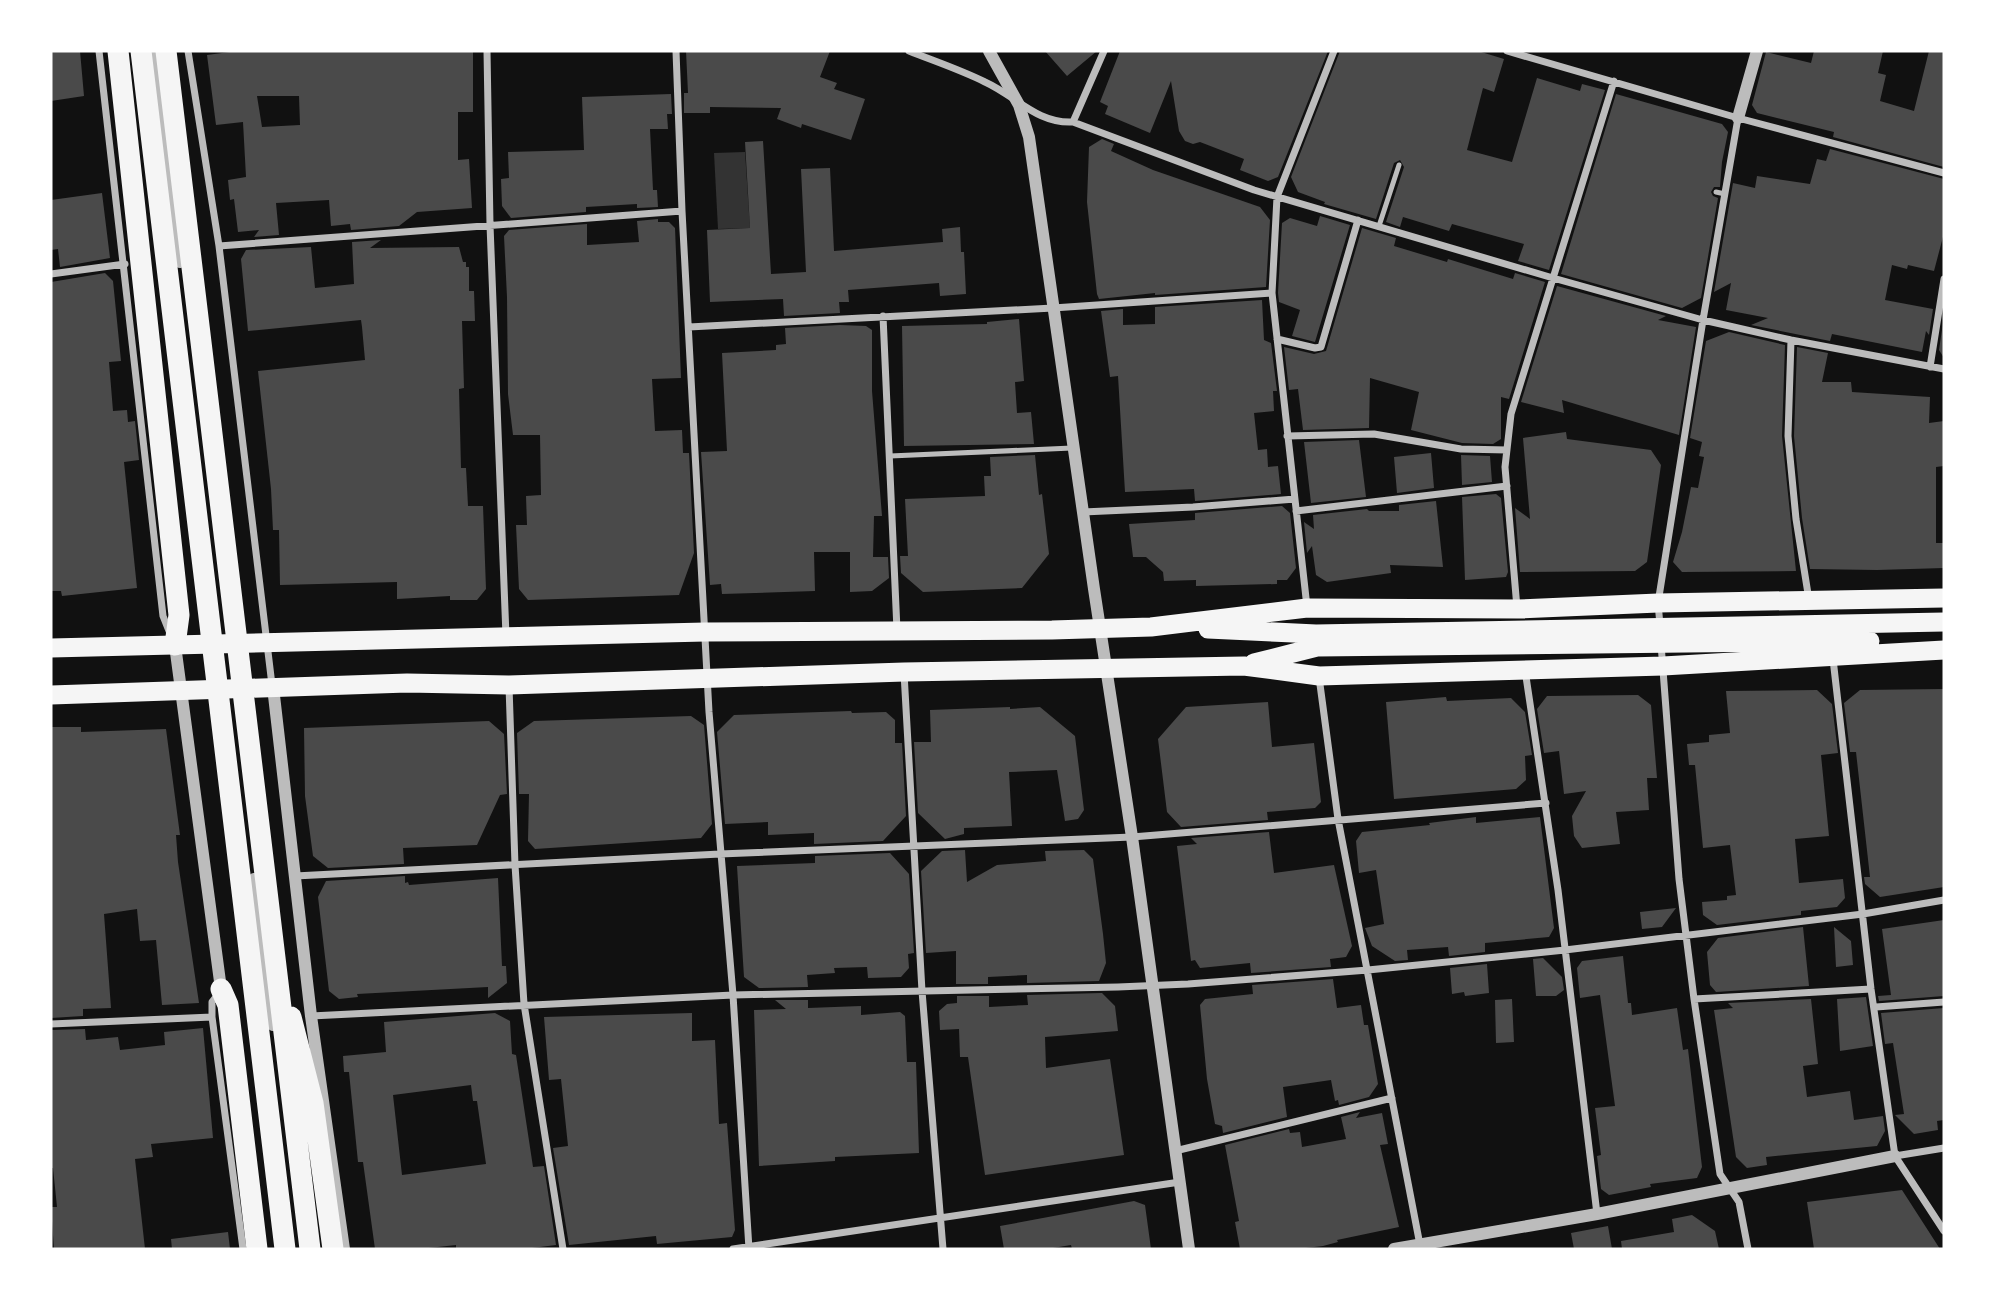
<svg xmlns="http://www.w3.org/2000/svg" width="1995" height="1300" font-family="Cabin,sans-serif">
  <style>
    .water { fill: #333 }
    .building { fill: #4a4a4a; fill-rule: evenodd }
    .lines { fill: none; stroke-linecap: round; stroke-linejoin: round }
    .service { stroke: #bcbcbc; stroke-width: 5 }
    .minor { stroke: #bcbcbc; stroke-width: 7 }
    .tertiary { stroke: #bcbcbc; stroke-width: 12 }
    .trunk { stroke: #f5f5f5; stroke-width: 19 }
    .motorway { stroke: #f5f5f5; stroke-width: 21 }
  </style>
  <rect width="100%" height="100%" fill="#111"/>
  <path class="water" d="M745 152 750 228 718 229 714 153Z"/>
  <path class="building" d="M51 51H80L84 96 51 101Z
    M237 51H473V112H458V160L469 159 472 208 417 212 399 226 351 230 350 224 331 226 329 200 276 203 279 235 254 237 259 230 238 232 234 199 230 200 228 180 246 177 243 122 216 125 207 55ZM257 96H299L300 125 262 127Z
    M686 51H830L820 77 837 83 834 89 865 99 851 140 802 124 801 128 777 119 781 108 710 107V113H684V93H688Z
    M1045 51H1097L1067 76Z
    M1120 51H1328L1278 177 1268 181 1240 170 1244 159 1200 142 1193 144 1185 141 1179 131 1171 81 1150 133 1105 114 1108 106 1100 102Z
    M1340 51H1478L1504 59 1494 92 1483 88 1467 150 1512 162 1537 78 1580 91 1582 84 1605 90 1549 270 1518 261 1524 244 1452 224 1449 231 1403 217 1400 227 1386 222 1404 167 1400 160 1394 163 1376 219 1324 204 1325 202 1298 192 1291 177Z
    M1814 51H1883L1878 73 1886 75 1880 101 1914 111 1929 51H1944V167L1833 137 1834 132 1757 113 1752 105 1766 52 1811 63Z
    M671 94 672 114H667L668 129H650L653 190H657L658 207 637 208V204L586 207V212L511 218 502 206 501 179 509 178 508 152 584 150 582 97Z
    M1616 94 1722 124 1728 132 1722 162 1720 187H1714L1711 192 1713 196 1718 198 1701 298 1682 308 1561 274Z
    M1102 139 1114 144 1111 151 1153 170 1260 207 1270 220 1266 287 1155 295V293L1099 299 1097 294 1087 202 1089 147Z
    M763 141 771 274 806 272 801 169 830 168 834 251 943 242 942 229 960 227 961 252H964L966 294 940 296 939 283 848 290 849 302H839L840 313 784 316 783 299 710 302 707 230 750 228 745 142Z
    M1830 149 1944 179V233L1934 271 1908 265 1907 269 1892 265 1885 300 1933 309 1929 335 1926 331 1922 352 1832 334 1830 341 1751 325 1768 318 1726 310 1731 283 1714 292 1733 183 1755 188 1757 176 1810 184 1817 159 1826 161Z
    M102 193 110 258 60 267 58 249 51 250V200Z
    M1320 216 1350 225 1315 342 1292 336 1300 310 1279 302 1278 293 1282 223 1290 218 1317 226Z
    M658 219V222H669L675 228 681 378 652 379 655 431 682 430 683 453H689L694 553 679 595 528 600 519 589 516 525H527L526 496 541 495 540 435H513L508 394 507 297 504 236 509 230 587 224V245L639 242 637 221Z
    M1362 228 1396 238 1394 246 1447 262 1448 259 1513 279 1515 273 1545 282 1509 399 1501 397V439L1493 444 1462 443 1411 430 1419 392 1370 378 1369 428 1303 430 1298 389 1289 390 1284 347 1314 354 1326 351Z
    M381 240 370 248 459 247 463 262H466V267H469V291H474L475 321H462L464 388 459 389 461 468H466L468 506H483L486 589 477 600H450V596L397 599V582L280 585 279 530H273L271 489 258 371 365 360 362 327 361 320 248 331 241 259 246 250 311 247 315 288 354 284 352 242Z
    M105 273 113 281 121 361 109 362 113 411 127 410 128 422 135 421 139 460 124 462 137 588 62 596 61 591H51V282Z
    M1557 286 1666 316 1658 320 1696 327 1679 435 1562 400 1564 413 1521 402Z
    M1262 300 1264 340 1271 343 1277 391H1273L1274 411 1254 413 1258 450 1267 449 1268 467 1278 466 1281 494 1195 501 1194 489 1125 492 1118 376 1110 377 1101 311 1123 309V325L1155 324V307Z
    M1944 316V358L1939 350Z
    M1019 319 1024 381 1015 382 1017 413 1031 412 1034 444 904 446 902 326 987 324V322Z
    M840 325 866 326 872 330V391L882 516H874L873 557H888L889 578 872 591 850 592V552H814L815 591 722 594 721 584 710 585 701 452 727 451 722 353 776 350V345L786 344 785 328Z
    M1729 332 1785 345 1782 436 1796 571 1682 572 1673 562 1682 532 1691 487 1698 488 1704 457 1699 456 1702 442 1690 438 1706 341Z
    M1797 347 1828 353 1822 382H1851L1852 392 1930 397 1929 423 1944 421V466L1936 467V543H1944V568L1877 570 1810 569 1802 518 1794 436Z
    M1566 432 1567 439 1651 450 1661 465 1647 562 1635 571 1520 572 1515 508 1530 519 1523 438Z
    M1359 440 1366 497 1311 503 1304 442Z
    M1431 453 1434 488 1397 493 1394 457Z
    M1035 455 1039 495 1042 494 1049 554 1022 588 923 592 901 573 900 556H908L905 499 985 496 984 476H991L990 457Z
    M1461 455 1490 456 1492 482 1462 485Z
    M1496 494 1501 498 1508 572 1506 577 1465 580 1462 497Z
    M1436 501 1443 567 1390 565 1391 573 1327 582 1316 575 1312 546 1307 553 1304 522 1314 529 1313 515 1367 509 1369 511H1399V505Z
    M1282 506 1290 513 1296 568 1287 580H1277V584L1196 586V580L1164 581 1163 572 1146 557H1133L1129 524 1195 520V513Z
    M1944 689V887L1880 897 1865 884 1864 877H1870L1856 752H1850L1844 703 1860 690Z
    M1817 690 1832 704 1838 753 1821 755 1829 836 1795 839 1799 883 1843 879 1845 898 1837 907 1801 911V915L1717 925 1703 915 1702 902 1727 900V896L1736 895 1730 845 1703 848 1695 765H1689L1687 744 1709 742V735L1730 733 1726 691Z
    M1638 695 1651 705 1657 778H1647L1649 810 1616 812 1620 844 1582 848 1574 836 1572 816 1586 791 1564 794 1559 751 1544 753 1537 709 1547 696Z
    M1446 697 1447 701 1511 698 1525 712 1532 755 1525 756 1526 780 1516 789 1394 799 1386 702Z
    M1268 702 1272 747 1314 743 1321 802 1315 808 1267 812 1268 820 1181 827 1167 812 1158 739 1186 707Z
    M1010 707V709L1040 707 1075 736 1084 810 1078 819 1065 821 1057 770 1009 772 1012 826 964 828V834L945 839 918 813 914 742H931L930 710Z
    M851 711 852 713 886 712 895 720V743H902L906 816 883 841 814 844V833L768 835V822L725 824 717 732 734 715Z
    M691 716 704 725 712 824 701 838 535 849 528 841 529 794H519L517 733 534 721Z
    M489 721 504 734 507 794 500 795 477 845 403 848 404 864 328 868 313 856 305 796 304 728Z
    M51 727H81V732L166 729 180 835H176L178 862 199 1003 162 1005 156 940 140 941 137 909 104 914 111 1008 83 1009V1016L51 1018Z
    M1476 817V823L1540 817 1554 928 1549 937 1485 943V952L1449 956 1448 947 1407 950 1408 960 1395 961 1372 946 1365 928 1384 924 1376 870 1359 873 1356 841 1362 832 1430 825 1429 823Z
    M1269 832 1274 873 1334 865 1352 946 1346 957 1330 959 1331 967 1251 973 1250 963 1200 968 1195 960 1191 961 1177 846 1197 844 1191 838Z
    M965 850 967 882 997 865 1046 861 1045 851 1084 850 1093 859 1103 934 1106 963 1099 981 1027 983V975L988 977V984H956V951L926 953 921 871 942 851Z
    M890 853 909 874 914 953 908 954 909 968 901 977 868 978 867 967 834 968 835 973 807 975 808 987 759 988 744 977 737 866 815 863V856Z
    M405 876V883L408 882 409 885 498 878 502 966H506L507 983 488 998V987L357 994 358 997 339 999 329 991 318 897 326 881Z
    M1676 908 1662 927 1642 929 1640 912Z
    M1944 920V996L1879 1001 1878 996 1891 995 1882 929Z
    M1803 927 1809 986 1716 992 1710 985 1707 952 1718 938Z
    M1834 927 1851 941 1853 965 1836 967Z
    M1623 956 1628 1003H1631L1632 1015 1677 1008 1683 1050 1688 1049 1702 1167 1697 1178 1650 1184 1651 1187 1609 1195 1601 1189 1597 1156 1601 1155 1595 1108 1615 1106 1600 995 1580 998 1577 968 1582 961Z
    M1543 958 1562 977 1564 990 1556 996H1536L1533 959Z
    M1487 964 1489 993 1465 996 1464 992 1452 994 1450 968Z
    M1333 979 1337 1008 1361 1005 1364 1025H1368L1378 1084 1369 1097 1339 1105 1338 1100 1335 1101 1331 1080 1283 1087 1287 1117 1223 1133 1222 1126 1215 1124 1207 1079 1200 1005 1205 999 1253 994 1252 985Z
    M1102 993 1115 1006 1118 1031 1045 1037 1046 1068 1110 1059 1124 1155 985 1175 968 1057H960L959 1029 940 1030 939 1011 947 1004 957 1003V996H989V1007L1028 1005 1027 995Z
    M1866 997 1873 1046 1840 1051 1837 999Z
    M1512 999 1514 1042 1496 1043 1495 1000Z
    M1811 999 1818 1064 1803 1066 1807 1097 1850 1091 1854 1120 1883 1116 1885 1131 1877 1146 1766 1157 1767 1165 1747 1168 1736 1157 1714 1010 1733 1008 1728 1003Z
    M775 1000H808V1008L861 1006V1015L900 1012 905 1016 907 1062H916L919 1153 835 1157V1161L759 1166 754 1010 786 1009Z
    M1944 1008V1120L1937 1121 1938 1130 1914 1134 1895 1115 1904 1114 1893 1043 1885 1044 1881 1013Z
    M495 1013 510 1021 512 1054 516 1055 533 1167 544 1166 556 1245 524 1249H456V1245L420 1249H375L363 1162H358L349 1072H344L343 1056 386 1052 384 1022ZM471 1085 473 1101H477L486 1164 402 1175 393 1095Z
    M692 1013V1041L715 1040 719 1124 727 1123 735 1230 732 1237 657 1244 656 1236 569 1245 553 1148 568 1146 561 1079 549 1080 544 1017Z
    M203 1028 213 1138 151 1144 153 1157 135 1159 145 1249H54L51 1207H57L53 1168H51V1030L85 1029 86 1040 118 1037 120 1050 165 1045 164 1032Z
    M1360 1112 1356 1118 1382 1113 1388 1144 1380 1145 1399 1227 1337 1240 1338 1242 1323 1246 1297 1249H1240L1235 1222 1239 1221 1225 1145 1289 1129 1290 1133 1300 1132 1302 1147 1346 1139 1341 1117Z
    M1902 1190 1940 1249H1814L1807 1202Z
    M1134 1201 1145 1205 1151 1249H1072L1071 1245 1047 1249H1004L1000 1226Z
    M1692 1215 1715 1231 1719 1249H1622L1621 1241 1674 1232 1672 1219Z
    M1608 1226 1612 1249H1574L1571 1233Z
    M228 1232 230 1249H172L171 1239Z"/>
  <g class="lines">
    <path class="service" d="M1716 192 1725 194
      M1379 226 1399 165
      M890 456 1072 448"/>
    <path class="minor" d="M99 51 163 616 169 631
      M188 51 219 246 272 685
      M487 51 490 225 506 636
      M676 51 682 211 709 712 733 995 749 1249
      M909 51C934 61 961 70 985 82 1016 96 1037 124 1073 122L1254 190 1553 278 1703 320 1791 340 1944 369
      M1507 51 1738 118 1944 173
      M1073 122 1104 51
      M219 246 682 211
      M51 274 125 264
      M883 316 897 630
      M689 327 1053 308 1272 293
      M1277 339 1315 348 1321 347 1358 220
      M1791 340 1788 436 1796 519 1809 600
      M1930 367 1944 279
      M1287 436 1374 434 1461 449 1507 450
      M1296 511 1507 486
      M1083 512 1193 507 1295 499
      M1307 607 1272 293 1277 197 1334 51
      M1517 608 1505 467 1511 414 1614 81
      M1660 625 1658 603 1703 320 1738 118
      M1661 644 1679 879 1694 999 1720 1174 1739 1202 1748 1249
      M1833 659 1871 989 1895 1156 1944 1231
      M1525 670 1558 890 1597 1214
      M904 673 922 991 943 1249
      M1319 677 1338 819 1420 1245
      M509 686 515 865 524 1004 563 1249
      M295 876 720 854 1132 837 1546 803
      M220 992 212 1002V1017L243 1249
      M1694 999 1871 989
      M1876 1007 1944 1002
      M311 1016 733 995 1118 987 1188 984 1368 970 1565 950 1863 914 1944 900
      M51 1024 212 1017
      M1175 1151 1392 1098
      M1895 1156 1944 1148
      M733 1249 1180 1182"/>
    <path class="tertiary" d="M155 51 180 262
      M989 51 1019 105 1029 137 1094 589 1132 837 1189 1249
      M1738 118 1757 51
      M175 645 221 989
      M273 687 311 1016 344 1249
      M254 879 273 1025
      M1394 1249 1597 1214 1895 1156"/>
    <path class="trunk" d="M1208 629 1316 634 1944 622
      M51 648 705 632 1052 630 1151 627 1307 608 1518 609 1658 603 1944 598
      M1254 663 1317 647 1870 641
      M51 695 407 683 509 685 904 672 1244 666 1319 676 1663 666 1944 650"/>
    <path class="motorway" d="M118 51 179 615 175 645
      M141 51 285 1249
      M166 51 310 1249
      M221 989 228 1005 257 1249
      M291 1017 313 1103 333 1249"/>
  </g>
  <rect width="1995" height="1300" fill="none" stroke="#ffffff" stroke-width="105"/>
</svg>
